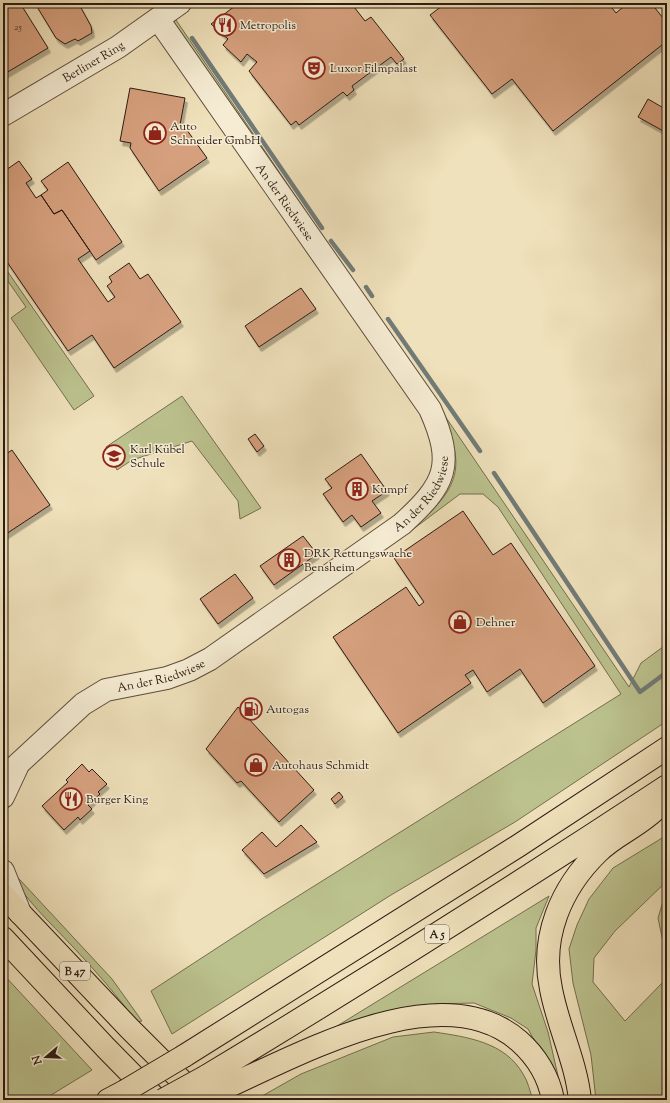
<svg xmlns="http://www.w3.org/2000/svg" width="670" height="1103" font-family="'Sorts Mill Goudy',serif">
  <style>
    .green { fill: #bbc28e; stroke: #746e50 }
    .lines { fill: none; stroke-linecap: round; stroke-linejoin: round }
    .stream { stroke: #717b77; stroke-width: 4.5 }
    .building { fill: #d6a07e; stroke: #2c1b12; filter: url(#shadow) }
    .minor-casing { stroke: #5d4c3c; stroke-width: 24 }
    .major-casing { stroke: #2c1b12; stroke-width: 24 }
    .highway-casing { stroke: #2c1b12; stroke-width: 24 }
    .minor { stroke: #f5ecd3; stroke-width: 22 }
    .major { stroke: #efe1bb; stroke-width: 22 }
    .highway { stroke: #efe1bb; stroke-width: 22 }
    .highway-bridge-casing { stroke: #2c1b12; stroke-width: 24; stroke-linecap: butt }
    .highway-bridge { stroke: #efe1bb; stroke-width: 22 }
    .labels { text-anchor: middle; stroke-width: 3; stroke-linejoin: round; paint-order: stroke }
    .number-label { font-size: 10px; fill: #563c2d }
    .shield { fill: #f5ecd3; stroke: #685a4c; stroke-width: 1 }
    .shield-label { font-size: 11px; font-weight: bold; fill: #2c1b12 }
    .poi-label { font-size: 12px; fill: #2c1b12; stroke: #f5ecd3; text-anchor: start }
    .street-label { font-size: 12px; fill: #2c1b12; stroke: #f5ecd3 }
  </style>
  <defs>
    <filter id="shadow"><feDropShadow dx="2.5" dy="4.5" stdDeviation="0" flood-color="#0004"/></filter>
  </defs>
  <rect width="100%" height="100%" fill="#efe1bb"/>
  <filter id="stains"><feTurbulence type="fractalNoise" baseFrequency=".005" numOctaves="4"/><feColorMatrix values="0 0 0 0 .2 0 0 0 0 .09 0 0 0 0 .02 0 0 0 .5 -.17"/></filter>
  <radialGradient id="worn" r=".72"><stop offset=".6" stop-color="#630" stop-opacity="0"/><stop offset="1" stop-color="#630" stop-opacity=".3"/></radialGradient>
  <path class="green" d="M176 20 629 687 641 663 667 644V721L515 822 391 895 172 1034 151 991 263 918 621 694 498 507 483 494H460L412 530C447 497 470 476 446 426L171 25Z
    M3 265 94 396 74 410 11 318 26 307 3 274Z
    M182 396 261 508 240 519 238 501 192 441 132 460 117 470 106 447Z
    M667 835V881L615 931 594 958 593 982 625 1021 667 978V1100H596L591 1055 573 983 569 949 577 925 589 899 613 868Z
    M8 867 112 979 142 1021 137 1022C117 996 96 971 73 947 50 922 22 898 8 867Z
    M667 894V961L658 918 665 895Z
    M549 896 536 928V950L532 984 548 1032 561 1089 528 1029 511 1018 474 1003 435 1004 324 1034Z
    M3 974 92 1070 43 1100H3Z
    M434 1032C467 1037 505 1042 523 1074 528 1081 530 1092 533 1100H255L301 1074 393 1037Z"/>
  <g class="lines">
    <path class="stream" d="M192 38 322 228
      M331 241 353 270
      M366 287 372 296
      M388 319 480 451
      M494 473 640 692 667 672"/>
  </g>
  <path class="building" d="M3 3H20L48 48 6 73 3 69Z
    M39 3H76L80 6 91 26 92 33 78 41 75 39 65 44 56 38 36 5Z
    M239 3H351L365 21 371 17 404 59 397 64 391 57 352 86 354 90 347 96 343 92 299 125 296 121 291 125 249 71 257 62 247 54 241 62 223 45 228 39 211 24Z
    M446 3H608L616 13 628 3H651L667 23V41L553 131 512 79 492 94 430 15Z
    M130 88 185 98 180 125 184 126 207 158 159 191 130 148 131 143 120 141Z
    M648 99 667 110V133L638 117Z
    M19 161 32 179 26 183 36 198 41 195 54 214 62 210 90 251 78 259 108 302 115 297 107 286 112 282 109 277 129 263 140 279 148 274 181 322 114 368 92 335 68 351 3 256V172Z
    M68 162 122 242 96 260 62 210 54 214 41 195 48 190 41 181Z
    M301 288 316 309 259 347 245 326Z
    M255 434 264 446 257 452 248 439Z
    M12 450 50 505 3 536V456Z
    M361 454 387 491 372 501 381 513 361 527 352 515 343 522 323 494 332 488 325 479Z
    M463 511 493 555 511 543 595 666 543 703 520 669 487 692 473 670 465 675 471 683 398 733 333 637 406 587 419 606 424 602 394 558Z
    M303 536 317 554 274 585 260 566Z
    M235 574 253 598 218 624 200 599Z
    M238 707 314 790 279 822 241 781 237 783 206 749Z
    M82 764 89 772 92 769 107 784 98 792 100 794 88 805 92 809 80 820 78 817 64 830 42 806 68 782 66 780Z
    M339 792 343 797 335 804 331 799Z
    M301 825 317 842 264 874 242 850 262 832 276 847Z"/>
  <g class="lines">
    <g class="minor-casing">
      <g id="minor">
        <path id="s1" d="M3 115 118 47 180 3"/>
        <path id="s2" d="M3 778 83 704 106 690 167 678 189 670 210 659 402 524C446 484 455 465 430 409L158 19"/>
        <path d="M3 797 17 767"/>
        <path d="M3 871 20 913"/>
      </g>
    </g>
    <g class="major-casing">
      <path id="major" d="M3 895 129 1028 201 1100
        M3 938 106 1048 157 1100"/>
    </g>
    <g class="highway-casing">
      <path id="highway" d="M184 1056 518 846 667 748
        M205 1077C361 983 515 886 667 786
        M218 1091C297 1056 441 973 519 1041 536 1056 549 1077 553 1100
        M108 1100 125 1091
        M580 1100C576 1061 558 1027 551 989 540 937 561 888 598 852 616 834 642 825 659 806"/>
    </g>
    <use href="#minor" class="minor"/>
    <use href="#major" class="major"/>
    <use href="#highway" class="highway"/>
    <g class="highway-bridge-casing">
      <path id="highway-bridge" d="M125 1091 184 1056
        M163 1100 205 1077
        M200 1100 218 1091"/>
    </g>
    <use href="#highway-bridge" class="highway-bridge"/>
  </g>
  <defs>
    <g id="restaurant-ring" transform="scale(1.15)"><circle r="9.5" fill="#f5ecd3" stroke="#8f2418" stroke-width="1.5"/><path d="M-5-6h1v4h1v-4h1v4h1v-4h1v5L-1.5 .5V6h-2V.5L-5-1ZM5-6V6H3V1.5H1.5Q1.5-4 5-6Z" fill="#8f2418"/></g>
    <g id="theatre-ring" transform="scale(1.15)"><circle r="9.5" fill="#f5ecd3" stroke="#8f2418" stroke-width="1.5"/><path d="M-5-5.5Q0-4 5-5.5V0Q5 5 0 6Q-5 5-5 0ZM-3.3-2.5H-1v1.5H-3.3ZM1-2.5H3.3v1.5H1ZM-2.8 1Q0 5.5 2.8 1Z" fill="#8f2418"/></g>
    <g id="shop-ring" transform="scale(1.15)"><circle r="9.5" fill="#f5ecd3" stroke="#8f2418" stroke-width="1.5"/><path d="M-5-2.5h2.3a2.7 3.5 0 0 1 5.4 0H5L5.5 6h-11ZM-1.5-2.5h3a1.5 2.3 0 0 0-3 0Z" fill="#8f2418"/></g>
    <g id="school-ring" transform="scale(1.15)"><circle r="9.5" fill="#f5ecd3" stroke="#8f2418" stroke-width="1.5"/><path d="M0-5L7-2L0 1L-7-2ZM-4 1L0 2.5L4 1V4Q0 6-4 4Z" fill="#8f2418"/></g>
    <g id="building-ring" transform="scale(1.15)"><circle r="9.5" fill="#f5ecd3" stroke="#8f2418" stroke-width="1.5"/><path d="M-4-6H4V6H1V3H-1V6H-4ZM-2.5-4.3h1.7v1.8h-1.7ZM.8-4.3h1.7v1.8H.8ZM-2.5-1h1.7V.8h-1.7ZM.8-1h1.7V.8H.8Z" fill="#8f2418"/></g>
    <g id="fuel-ring" transform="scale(1.15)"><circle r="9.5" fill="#f5ecd3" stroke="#8f2418" stroke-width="1.5"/><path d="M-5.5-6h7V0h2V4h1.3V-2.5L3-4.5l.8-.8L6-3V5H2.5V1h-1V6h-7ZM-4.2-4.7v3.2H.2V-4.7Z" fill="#8f2418"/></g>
  </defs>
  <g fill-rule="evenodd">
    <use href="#restaurant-ring" x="225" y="25"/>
    <use href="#theatre-ring" x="314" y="68"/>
    <use href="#shop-ring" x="155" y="133"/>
    <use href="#school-ring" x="114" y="456"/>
    <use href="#building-ring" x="357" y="489"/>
    <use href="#building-ring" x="289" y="560"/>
    <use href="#shop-ring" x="460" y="622"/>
    <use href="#fuel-ring" x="251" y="709"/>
    <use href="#shop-ring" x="256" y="765"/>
    <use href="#restaurant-ring" x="71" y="799"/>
  </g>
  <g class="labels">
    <g class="number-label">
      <text x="18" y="30">25</text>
    </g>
    <g class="shield">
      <rect x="425" y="925" width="24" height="18" rx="3"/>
      <rect x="60" y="962" width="30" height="18" rx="3"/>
    </g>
    <g class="shield-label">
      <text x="437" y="938">A 5</text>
      <text x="75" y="975">B 47</text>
    </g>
    <g class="poi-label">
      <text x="240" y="29">Metropolis</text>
      <text x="330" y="72">Luxor Filmpalast</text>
      <text x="170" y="130">Auto<tspan x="170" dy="14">Schneider GmbH</tspan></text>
      <text x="130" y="453">Karl Kübel<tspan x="130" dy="14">Schule</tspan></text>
      <text x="372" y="493">Kumpf</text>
      <text x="304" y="557">DRK Rettungswache<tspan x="304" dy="14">Bensheim</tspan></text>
      <text x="476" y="626">Dehner</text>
      <text x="266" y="713">Autogas</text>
      <text x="272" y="769">Autohaus Schmidt</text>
      <text x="86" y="803">Burger King</text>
    </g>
    <g class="street-label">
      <text dy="4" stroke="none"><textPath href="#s1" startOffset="105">Berliner Ring</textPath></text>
      <text transform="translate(285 202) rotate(55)" y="4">An der Riedwiese</text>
      <text dy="4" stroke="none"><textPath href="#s2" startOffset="517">An der Riedwiese</textPath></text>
      <text dy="4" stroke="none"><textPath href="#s2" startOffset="193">An der Riedwiese</textPath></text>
    </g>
  </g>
  <rect width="670" height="1103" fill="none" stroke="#efe1bb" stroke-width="16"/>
  <rect x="4" y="4" width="662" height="1095" fill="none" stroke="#2c1b12" stroke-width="2"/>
  <rect x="8" y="8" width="654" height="1087" fill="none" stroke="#2c1b12"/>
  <g transform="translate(46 1057) rotate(251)" stroke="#f5ecd3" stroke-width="3" paint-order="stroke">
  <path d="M0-3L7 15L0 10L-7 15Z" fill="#2c1b12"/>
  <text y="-6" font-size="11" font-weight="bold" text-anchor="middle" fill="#2c1b12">N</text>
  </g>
  <rect width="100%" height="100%" filter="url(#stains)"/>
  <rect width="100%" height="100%" fill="url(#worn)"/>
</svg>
